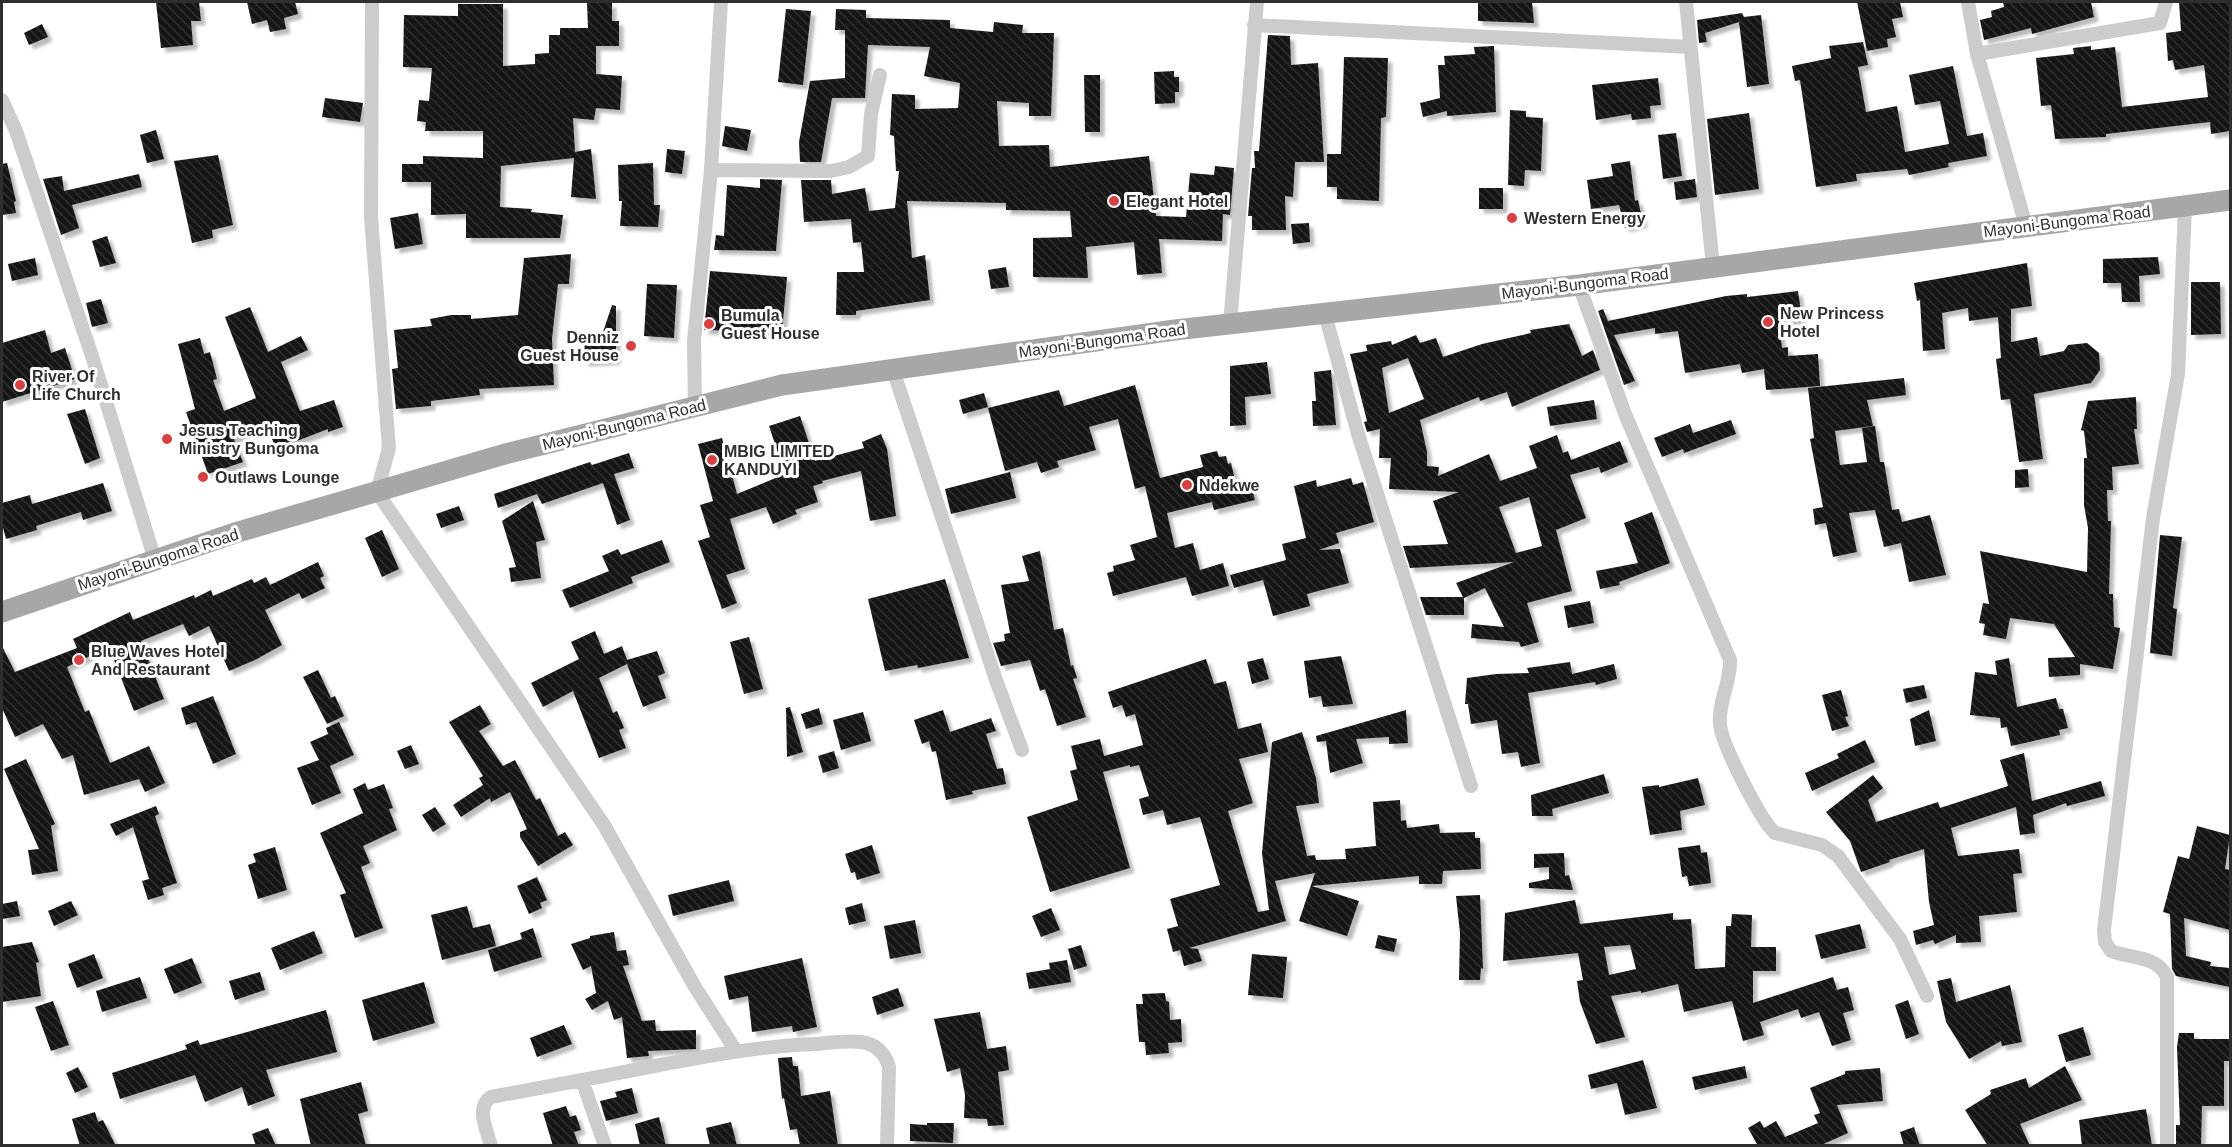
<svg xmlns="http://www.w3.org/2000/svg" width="2232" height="1147" font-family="Helvetica,sans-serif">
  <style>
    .building { fill: url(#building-back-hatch); fill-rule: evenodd; filter: url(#shadow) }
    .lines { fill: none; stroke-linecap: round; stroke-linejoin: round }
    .minor { stroke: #ccc; stroke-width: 14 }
    .primary { stroke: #a7a7a7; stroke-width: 21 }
    .poi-dot { fill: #d64241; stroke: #fff; stroke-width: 2 }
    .labels { text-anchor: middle; stroke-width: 6; stroke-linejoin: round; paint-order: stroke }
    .poi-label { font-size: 16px; font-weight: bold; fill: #2f2f2f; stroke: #fff; text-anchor: start }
    .street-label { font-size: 16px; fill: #2f2f2f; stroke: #fff }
  </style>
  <defs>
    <pattern id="building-back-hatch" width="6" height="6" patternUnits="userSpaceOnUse" patternTransform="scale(1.5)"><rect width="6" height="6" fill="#161616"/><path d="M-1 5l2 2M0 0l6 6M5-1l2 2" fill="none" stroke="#303030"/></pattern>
    <filter id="shadow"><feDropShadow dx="4.5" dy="4.5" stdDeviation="1.5" flood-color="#0004"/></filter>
  </defs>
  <rect width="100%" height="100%" fill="#fff"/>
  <path class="building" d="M156 2H199L201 21H191L193 45 161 48Z
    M247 2H295L298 14 284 18 286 29 270 32 267 20 252 24Z
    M1478 2H1532L1534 23 1478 21Z
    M1857 2H1900L1903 17 1892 19 1896 37 1887 39 1888 47 1867 51Z
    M2003 2H2091L2094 17 2032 34 2031 28 1984 40 1980 20 1992 17 1991 11 2004 7Z
    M2179 2H2230V131L2211 134 2210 122 2106 134V137L2055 139 2051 105 2041 106 2036 58 2074 54 2073 48 2091 46V50L2115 47 2122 107 2208 97 2204 65 2175 70 2173 60 2168 61 2166 33 2181 31Z
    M587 3H612V21H619V46H596V74L622 76 620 110 596 108 594 120 573 118 575 152 591 149 596 199 571 197 574 158 501 166 500 207 532 209 531 212 563 215 560 238H466V214L431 215V182H402V164H423V156L483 158V131H425L426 122 417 121 419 100 429 101 432 68 403 67 404 15 458 16V4H503V66L535 64V54L549 53V35H560V28H588Z
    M786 9 811 11 803 85 778 82Z
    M836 9 866 10V18L950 20V28L993 32 994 22 1023 25 1022 33H1054L1051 116H1029V103L997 101 999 146 1049 145 1050 167 1149 156 1156 216 1186 217 1190 173 1214 175 1215 166 1234 168 1230 215 1223 214 1222 241 1159 239 1162 273 1137 275 1134 242 1086 247 1088 278 1033 277V238L1072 237 1070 211 1006 210V203L907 201 912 258 925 255 930 300 856 311V315H836L837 272H864L861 242 853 243 851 219 804 222 801 180H831L832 194 865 188 869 211 895 208 899 171H896L894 136 890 135 892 94 915 95V109L958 108 960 83 924 76 930 47 868 45 865 98H832L821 162H800L799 142 810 81 845 78V30H835Z
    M1742 13 1744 17 1761 15 1769 84 1747 87 1739 22 1705 33 1707 42 1699 43 1697 20Z
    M42 24 48 37 29 45 24 33Z
    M1268 35 1290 36 1291 65 1318 63 1324 162H1295L1293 197 1285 196 1286 230H1252V216H1248L1252 168H1255L1254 151H1259Z
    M1863 42 1868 65 1858 67 1866 112 1897 106 1905 152 1949 144 1940 101 1915 105 1909 75 1953 66 1967 136 1983 133 1987 156 1948 163 1949 167 1909 175 1907 169 1856 174 1857 181 1816 187 1800 80 1795 81 1792 66 1831 58 1829 46Z
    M1494 46 1496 112 1447 116V111L1423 117 1420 103 1440 98 1438 65H1445L1444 56 1475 54 1474 47Z
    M1344 57 1388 58 1386 117 1381 118 1379 201 1337 199V187H1327V154H1341Z
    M1174 71V77H1179V92H1175V103L1155 104 1154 72Z
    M1084 75H1100V132H1085Z
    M1658 78 1661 105 1650 106 1651 118 1632 120 1631 114 1596 120 1592 85Z
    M325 98 363 103 360 122 322 117Z
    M1510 110 1526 111V117L1543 118 1541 171 1525 170 1524 186 1508 185Z
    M1749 113 1759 189 1715 195 1707 119Z
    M725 126 751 130 747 151 722 146Z
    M156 130 164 159 147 163 140 135Z
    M1676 133 1682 176 1663 179 1658 135Z
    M667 149 685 151 682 174 665 172Z
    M218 155 233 225 212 230 213 238 192 243 174 161Z
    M1630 161 1635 201 1638 200 1643 223 1625 228 1619 205 1591 209 1587 180 1613 176 1611 164Z
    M7 163 16 201 14 202 16 213 2 215V164Z
    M653 163 654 205H660L658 227 620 226 622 201H619L618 165Z
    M139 174 142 187 72 205 79 228 61 235 43 179 62 176 64 191Z
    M760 179 782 180 776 251 714 250 716 235 724 236 727 185 760 188Z
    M1695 179 1697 197 1676 200 1674 182Z
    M1479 188H1503V209H1479Z
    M418 213 423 244 395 249 390 218Z
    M1309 223 1310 242 1293 244 1291 224Z
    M107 236 116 263 100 267 92 241Z
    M571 254 569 284H558L552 339 554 385 479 389 480 395 431 401V406L396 409 392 369 398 368 394 330 432 326 430 319 451 315H471V319L518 315 524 258Z
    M2158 257 2160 274 2139 276 2140 302H2122L2121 283H2103V259Z
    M35 258 38 275 12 281 8 264Z
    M2027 263 2032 306 2011 309V342L2037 337 2040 356 2064 351 2068 345 2087 343 2099 353 2100 370 2091 383 2034 394 2043 459 2019 462 2010 399 2001 400 1999 384 1996 359 2001 358 1998 317 1969 321 1968 308 1942 313 1945 349 1923 351 1920 300 1917 301 1914 283Z
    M1006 267 1009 287 991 289 988 270Z
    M710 271 787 277 782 332 704 330Z
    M2191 282H2220L2221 334 2191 335Z
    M647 284 677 285 674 338 644 336Z
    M1798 291 1802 319 1779 322 1782 348 1788 347V356L1818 354 1820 386 1766 390 1764 369 1742 373 1740 364 1685 373 1678 331 1655 334V328L1614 335 1635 381 1624 385 1598 311 1603 309 1608 321 1726 296 1747 294V297Z
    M101 299 108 323 92 327 86 303Z
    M612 305 616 306V360L584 362 585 337 601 338Z
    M250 307 268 352 301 336 308 350 281 362 300 411 334 400 343 427 328 432V429L276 449 267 426 234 439 243 462 208 474 186 412 195 409 178 344 200 338 204 354 210 352 217 379 213 380 224 411 256 398 225 317Z
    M1569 324 1582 356 1593 350 1600 370 1512 407 1507 392 1480 401 1479 397 1420 420 1427 452V466L1439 467 1438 476 1489 454 1500 481 1537 468 1529 446 1557 435 1563 453 1568 451 1571 460 1620 441 1628 462 1601 473 1599 467 1570 475 1586 518 1556 530 1572 591 1527 603 1539 642 1521 647 1519 642 1471 638 1472 624 1504 627 1485 588 1464 598V615H1426L1420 597H1463L1456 583 1514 562 1410 568 1403 546 1448 544 1433 501 1459 492 1389 489 1391 458H1379L1380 429 1367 432 1364 422 1367 421 1350 354 1367 351 1366 345 1391 341 1392 345 1416 335 1420 343 1436 338 1443 357 1482 344 1531 333 1530 330ZM1408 358 1424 399 1389 413 1382 368ZM1529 497 1542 546 1516 553 1499 507Z
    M45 330 51 353 65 348 75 379 2 402V343Z
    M1267 362 1271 394 1245 397 1246 425 1230 426V366Z
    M1331 370 1336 425 1313 426 1312 401H1316L1314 372Z
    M1904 378 1906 395 1867 400 1873 426 1835 431 1840 465 1867 462 1862 428 1875 426 1880 462H1884L1892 510 1899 509 1902 522 1930 515 1946 575 1909 582 1901 543 1884 547 1875 510 1849 513 1857 552 1833 557 1826 523 1815 525 1813 509 1823 507 1810 439 1814 438 1808 388Z
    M1135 385 1160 478 1203 467 1200 455 1217 451 1219 457 1226 456 1228 464 1231 463 1236 484 1243 482 1244 487 1251 485 1255 500 1214 510 1212 502 1167 513 1175 548 1193 543 1200 570 1223 563 1229 586 1192 596 1186 577 1113 596 1107 573 1114 571 1113 566 1135 560 1130 545 1157 537 1145 486 1135 489 1118 419 1089 427 1096 450 1057 461 1059 467 1041 473 1037 462 1005 471 988 408 1059 390 1064 406Z
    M984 393 988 407 963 414 959 400Z
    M2136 397 2137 429H2134L2139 464 2112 467 2113 490H2107L2108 521H2111L2109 594H2113L2114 627 2120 628 2113 669 2080 664V675L2049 677 2048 658 2075 657 2054 624 2010 618 2006 639 1983 635 1985 624 1979 623 1983 603 1989 604 1980 551 2087 572 2088 528 2084 505V458H2087L2084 431 2081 430 2088 401Z
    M1594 400 1597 419 1550 426 1547 407Z
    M85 409 100 458 85 464 67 414Z
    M800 416 815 461 864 448 862 442 881 434 887 449 896 516 870 521 861 471 822 481 823 483 813 486 818 502 795 510 797 514 773 524 766 507 730 519 745 569 726 575 737 603 722 609 698 541 710 537 700 505 713 501 698 444 722 438 737 494 785 474 769 426Z
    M1731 420 1736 434 1684 453 1683 449 1662 457 1654 438 1690 424 1693 433Z
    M629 453 634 468 614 474 630 520 617 525 603 483 542 504 537 494 498 508 494 494 590 462 592 465Z
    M2028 469 2029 487 2015 488V470Z
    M1010 472 1016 498 951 514 945 489Z
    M1351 478 1353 485 1363 482 1374 522 1336 533 1339 543 1319 550 1340 549 1349 583 1307 594 1310 606 1273 616 1263 580 1234 588 1230 575 1286 560 1282 544 1306 538 1294 486 1316 480 1317 487Z
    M103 483 112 511 83 520 81 512 36 526 37 530 6 539 2 524V503L30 495 32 504Z
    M533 501 545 540 536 542 541 578 511 582 509 568 516 567 502 521Z
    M459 506 464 520 441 528 436 514Z
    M1652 512 1670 563 1619 582 1620 585 1600 589 1596 571 1638 563 1624 523Z
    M382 530 399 569 382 577 365 538Z
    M2160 535 2182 537 2173 608 2177 609 2172 656 2150 653Z
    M662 540 670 562 631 577 633 583 570 608 562 590 609 571 602 556 618 549 621 555Z
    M1040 551 1054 630 1063 628 1071 666 1073 665 1077 678 1073 679 1086 717 1057 726 1045 689 1040 691 1030 660 1001 666 993 643 1005 641 1004 634 1010 633 1001 585 1029 581 1022 556Z
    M318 562 324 576 320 578 325 588 302 599 299 593 265 610 282 645 255 660 229 671 209 626 189 636 183 624 141 641 164 699 151 704 134 711 109 647 67 667 85 712 89 710 110 763 149 746 165 783 145 792 139 779 84 795 73 755 62 759 43 724 15 737 2 708V646L15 672 77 648 73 639 130 612 133 620 194 595 195 598 211 590 213 596 252 579 254 583 266 577 270 585Z
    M945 579 969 658 918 668 917 665 885 671 868 599Z
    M1590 601 1594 623 1568 628 1564 606Z
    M595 631 604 654 622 646 627 660 657 651 665 673 658 676 666 698 643 707 627 664 599 678 613 713 617 711 624 728 619 730 626 748 599 758 573 691 543 707 531 683 579 659 571 642Z
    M749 637 763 689 744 694 730 642Z
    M1341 656 1353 704 1323 707 1321 696 1309 698 1304 661Z
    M1263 658 1269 679 1252 684 1247 662Z
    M2009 658 2017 707 2056 698 2059 709H2063L2068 728 2059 730 2060 735 2011 746 2007 727 2001 728 2000 718 1970 715 1975 672 1997 675 1995 661Z
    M1206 659 1214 684 1226 681 1238 729 1261 723 1268 752 1239 759 1253 803 1228 811 1258 912 1269 910 1262 853 1272 742 1302 732 1316 778 1319 803 1296 806 1307 856 1315 855 1316 860 1346 859 1345 849 1376 846 1373 802 1400 800 1401 821 1406 820 1407 828 1439 824 1440 833 1475 832V838H1480L1481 869 1443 871 1442 884H1419V876L1312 886 1359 901 1347 936 1299 921 1315 873 1275 881 1286 921 1189 948 1198 949 1202 961 1184 966 1180 950 1173 952 1167 929 1178 926 1170 899 1220 885 1200 817 1167 825 1163 810 1143 815 1139 799 1149 796 1139 765 1130 767V765L1103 772 1130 868 1050 892 1027 817 1078 800 1070 771 1077 769 1071 746 1100 739 1104 756 1143 745 1135 714 1126 717 1122 705 1113 708 1108 692Z
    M1570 662 1572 674 1614 664 1617 679 1596 685 1595 682 1528 693 1540 763 1521 767 1518 752 1502 754 1497 720 1471 724 1468 704H1465L1467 678 1496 674 1529 673 1527 668Z
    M318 670 331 698 335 696 344 716 327 724 303 677Z
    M1924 685 1927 698 1906 703 1903 689Z
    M1841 690 1848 716 1845 717 1849 726 1832 731 1822 695Z
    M213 696 236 754 213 764 196 722 186 725 181 708Z
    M480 705 491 724 479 731 503 766 515 760 536 800 540 798 558 836 565 832 573 845 538 866 520 837V832L527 829 510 792 491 802 490 798 461 817 453 805 483 785 479 778 483 776 449 722Z
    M790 707 803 752 787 757 786 708Z
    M819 708 823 724 806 729 801 714Z
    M943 710 950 732 991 718 996 731 986 734 997 769 1003 768 1006 784 972 791 973 794 946 800 936 751 932 752 929 741 922 744 914 720Z
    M1406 710 1408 743 1389 744V737L1356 739 1363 763 1330 773 1326 741 1317 742 1316 736Z
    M1929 710 1936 741 1915 746 1910 719Z
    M863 712 871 741 841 750 833 720Z
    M339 722 354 755 330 766 341 793 312 805 297 768 319 760 310 742 328 734 326 728Z
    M1865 740 1875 762 1812 791 1805 773 1839 758 1837 754Z
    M411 745 419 764 405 769 397 751Z
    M834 751 839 768 823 773 818 756Z
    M2024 753 2032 801 2101 781 2105 796 2067 806 2066 803 2033 815 2035 833 2020 835 2016 807 1951 828 1958 856 2019 849 2022 873 2013 874 2017 912 1979 916 1981 942 1956 943V935L1935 944 1933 940 1916 945 1913 931 1934 925 1929 902 1924 849 1889 860 1890 862 1861 872 1850 841 1826 812 1873 775 1883 788 1868 800 1876 822 1938 802 1940 808 2008 786 2000 760Z
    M26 759 55 824 51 826 58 871 32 875 28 850 39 849 4 769Z
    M1604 774 1609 793 1552 809 1553 816H1532L1531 795Z
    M1698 778 1705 805 1680 811 1682 830 1650 835 1642 787 1659 785V787Z
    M365 783 368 790 384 784 393 808 389 809 397 830 363 846 370 863 361 867 383 928 355 938 340 895 346 893 320 833 363 813 353 789Z
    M156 806 159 814 155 816 177 883 162 888 164 895 148 900 142 881 149 879 133 827 116 836 110 824Z
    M435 807 446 824 433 832 422 815Z
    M2197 826 2230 835 2225 869 2230 870V930L2184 918 2186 956 2211 962 2210 966 2230 968V987L2176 976 2172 969 2170 914 2163 912 2178 856 2189 859Z
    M872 845 880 873 857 880 855 872 851 873 845 854Z
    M1700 845 1701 853 1707 852 1711 883 1689 886 1687 876 1682 877 1678 848Z
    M275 847 287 890 258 899 248 865 256 862 253 854Z
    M1564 853 1565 876 1569 875 1573 890 1529 888V883L1549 879V867L1534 868V854Z
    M537 877 547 900 540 903 542 908 529 914 517 886Z
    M729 880 734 901 673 916 668 895Z
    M1480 895 1483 969 1481 968 1480 980H1459L1460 933 1456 896Z
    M1575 900 1580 924 1673 913V920L1691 919 1695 969 1725 967 1726 926H1731L1732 914 1752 915 1751 947H1776V971H1753V1003L1833 977 1837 990 1848 987 1854 1010 1843 1013 1851 1040 1832 1046 1819 1012 1801 1018 1798 1009 1760 1022 1764 1035 1743 1041 1732 1001 1684 1012 1678 984 1641 993V991L1611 996 1625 1037 1596 1044 1580 1002 1577 981 1583 980 1578 953 1503 961 1505 913ZM1630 945 1636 969 1609 975 1604 947Z
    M17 901 20 916 2 919V904Z
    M71 901 78 915 54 926 48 911Z
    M862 903 866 921 849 925 845 908Z
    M467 906 473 928 490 924 496 946 442 960 431 915Z
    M1051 908 1060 930 1041 937 1032 916Z
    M915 920 921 953 890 959 884 926Z
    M1860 924 1866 948 1821 959 1815 935Z
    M533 928 542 957 494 972 488 950 522 939 520 933Z
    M314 931 323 953 280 970 271 948Z
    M614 932 617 951 626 950 629 965 623 966 642 1021 655 1020 656 1031 696 1030V1049L648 1051 649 1056 627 1058 622 1017 614 1020 608 1001 592 1010 585 999 596 993 591 966 583 970 571 944 590 938V936Z
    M1378 935 1397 939 1394 952 1375 948Z
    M32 942 39 962 36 963 41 996 2 1002V947Z
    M1081 945 1087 966 1074 970 1068 949Z
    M94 954 103 978 77 988 68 964Z
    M1252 954 1287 957 1283 998 1248 995Z
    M192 958 202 983 174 994 164 969Z
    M802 958 817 1027 793 1032 792 1026 752 1032 748 996 729 1000 724 976Z
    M1067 960 1071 982 1029 989 1026 973 1050 969 1049 963Z
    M260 972 265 990 235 1000 229 981Z
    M140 977 147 998 102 1012 96 991Z
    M1951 978 1956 1002 2010 985 2022 1042 2002 1046 2001 1041 1969 1059 1946 1022 1937 981Z
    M424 982 435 1023 373 1041 362 1000Z
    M898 988 904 1006 877 1015 872 997Z
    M1165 993 1166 1001 1169 1002 1170 1020 1181 1019 1182 1042 1168 1043 1169 1053 1146 1055 1145 1042H1139L1136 1004H1143L1142 994Z
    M1908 1000 1919 1034 1906 1039 1895 1005Z
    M53 1001 69 1045 51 1051 35 1007Z
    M326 1010 337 1052 266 1070 275 1096 248 1106 242 1087 205 1102 195 1075 120 1099 112 1073 187 1049 185 1045 198 1040 200 1045Z
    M980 1012 987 1049 1006 1046 1009 1070 998 1072 1004 1125 988 1126 987 1119 964 1118 965 1095 960 1068 947 1072 934 1019Z
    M564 1025 572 1044 537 1057 530 1038Z
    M2083 1027 2091 1055 2066 1062 2058 1035Z
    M2179 1033H2194V1039H2230V1061H2224V1106H2202L2201 1146H2176V1125H2180L2177 1047Z
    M792 1057 793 1066H798L801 1096 830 1091 838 1146H800L797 1129 790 1130 784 1098 782 1099 778 1058Z
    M1643 1060 1657 1108 1625 1115 1617 1083 1591 1089 1588 1075Z
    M1745 1066 1747 1078 1695 1090 1692 1077Z
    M2065 1066 2082 1100 2020 1124 2030 1146H1988L1965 1110 1991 1094 1990 1090 2026 1078 2029 1088Z
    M78 1067 88 1087 75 1093 66 1073Z
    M1880 1068 1883 1101 1837 1105 1848 1133 1819 1146H1758L1748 1128 1760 1121 1764 1128 1776 1121 1785 1137 1818 1123 1814 1115 1820 1113 1810 1088 1845 1074V1071Z
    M361 1082 368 1111 358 1114 366 1146H311L300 1099Z
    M632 1088 638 1113 606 1121 600 1101 617 1097 615 1092Z
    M566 1106 570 1117 576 1115 581 1130 574 1132 579 1146H553L543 1113Z
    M2146 1109 2152 1146H2082L2079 1120Z
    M95 1112 98 1122 103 1120 116 1146H80L72 1119Z
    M659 1117 666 1146H640L635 1124Z
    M731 1122 737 1146H710L706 1128Z
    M927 1123H954L953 1143 910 1141V1124L927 1125Z
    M1914 1127 1920 1146H1904L1900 1132Z
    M268 1128 276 1146H256L252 1134Z"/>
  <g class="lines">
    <path class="minor" d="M372 2 371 217 389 448 377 492 604 825 695 987 736 1051
      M1686 2 1713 266
      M1968 2 1977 54 2026 226
      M1254 25 1690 47
      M1977 54 2160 23 2166 2
      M2 100 16 131 92 356 155 560
      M711 170 831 171 849 167 868 156 871 114 880 75
      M1579 285 1625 414 1730 660C1731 682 1718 702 1720 724 1721 743 1761 821 1775 833L1822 845 1838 856 1900 939 1927 996
      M1325 314 1358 434 1471 786
      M1230 324 1257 2
      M893 370 997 683 1022 750
      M695 406 694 341 711 170 721 2
      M582 1080C659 1066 736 1047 815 1044 829 1043 846 1040 861 1042 876 1044 885 1053 889 1067L887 1146
      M491 1146C487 1130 475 1107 491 1097L582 1080 605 1146
      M2167 1146V977C2157 955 2131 959 2111 951L2105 942 2104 930 2153 518 2178 374 2185 206"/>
    <path class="primary" d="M2 612 238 532 505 454 782 385 1175 330 1579 285 2230 200"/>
  </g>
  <g class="poi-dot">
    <circle cx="1114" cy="201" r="6"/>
    <circle cx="1512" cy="218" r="6"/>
    <circle cx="1768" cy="322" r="6"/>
    <circle cx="709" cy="324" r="6"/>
    <circle cx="631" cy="346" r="6"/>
    <circle cx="20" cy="385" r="6"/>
    <circle cx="167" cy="439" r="6"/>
    <circle cx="712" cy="460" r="6"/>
    <circle cx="203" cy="477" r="6"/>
    <circle cx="1187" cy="485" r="6"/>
    <circle cx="79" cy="660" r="6"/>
  </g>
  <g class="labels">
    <g class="poi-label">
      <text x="1126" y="207">Elegant Hotel</text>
      <text x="1524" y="224">Western Energy</text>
      <text x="1780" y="319">New Princess<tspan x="1780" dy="18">Hotel</tspan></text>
      <text x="721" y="321">Bumula<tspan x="721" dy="18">Guest House</tspan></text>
      <text x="619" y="343" text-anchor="end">Denniz<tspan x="619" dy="18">Guest House</tspan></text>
      <text x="32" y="382">River Of<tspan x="32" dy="18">Life Church</tspan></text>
      <text x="179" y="436">Jesus Teaching<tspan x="179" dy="18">Ministry Bungoma</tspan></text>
      <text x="724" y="457">MBIG LIMITED<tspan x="724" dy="18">KANDUYI</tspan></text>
      <text x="215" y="483">Outlaws Lounge</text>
      <text x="1199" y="491">Ndekwe</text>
      <text x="91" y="657">Blue Waves Hotel<tspan x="91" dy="18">And Restaurant</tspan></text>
    </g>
    <g class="street-label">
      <text transform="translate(2067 221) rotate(-7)" y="6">Mayoni-Bungoma Road</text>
      <text transform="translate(1585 283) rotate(-7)" y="6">Mayoni-Bungoma Road</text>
      <text transform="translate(1102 340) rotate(-8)" y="6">Mayoni-Bungoma Road</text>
      <text transform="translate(624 424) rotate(-14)" y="6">Mayoni-Bungoma Road</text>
      <text transform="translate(158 559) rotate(-18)" y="6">Mayoni-Bungoma Road</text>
    </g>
  </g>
  <rect width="2232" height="1147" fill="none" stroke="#2f2f2f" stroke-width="6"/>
</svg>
